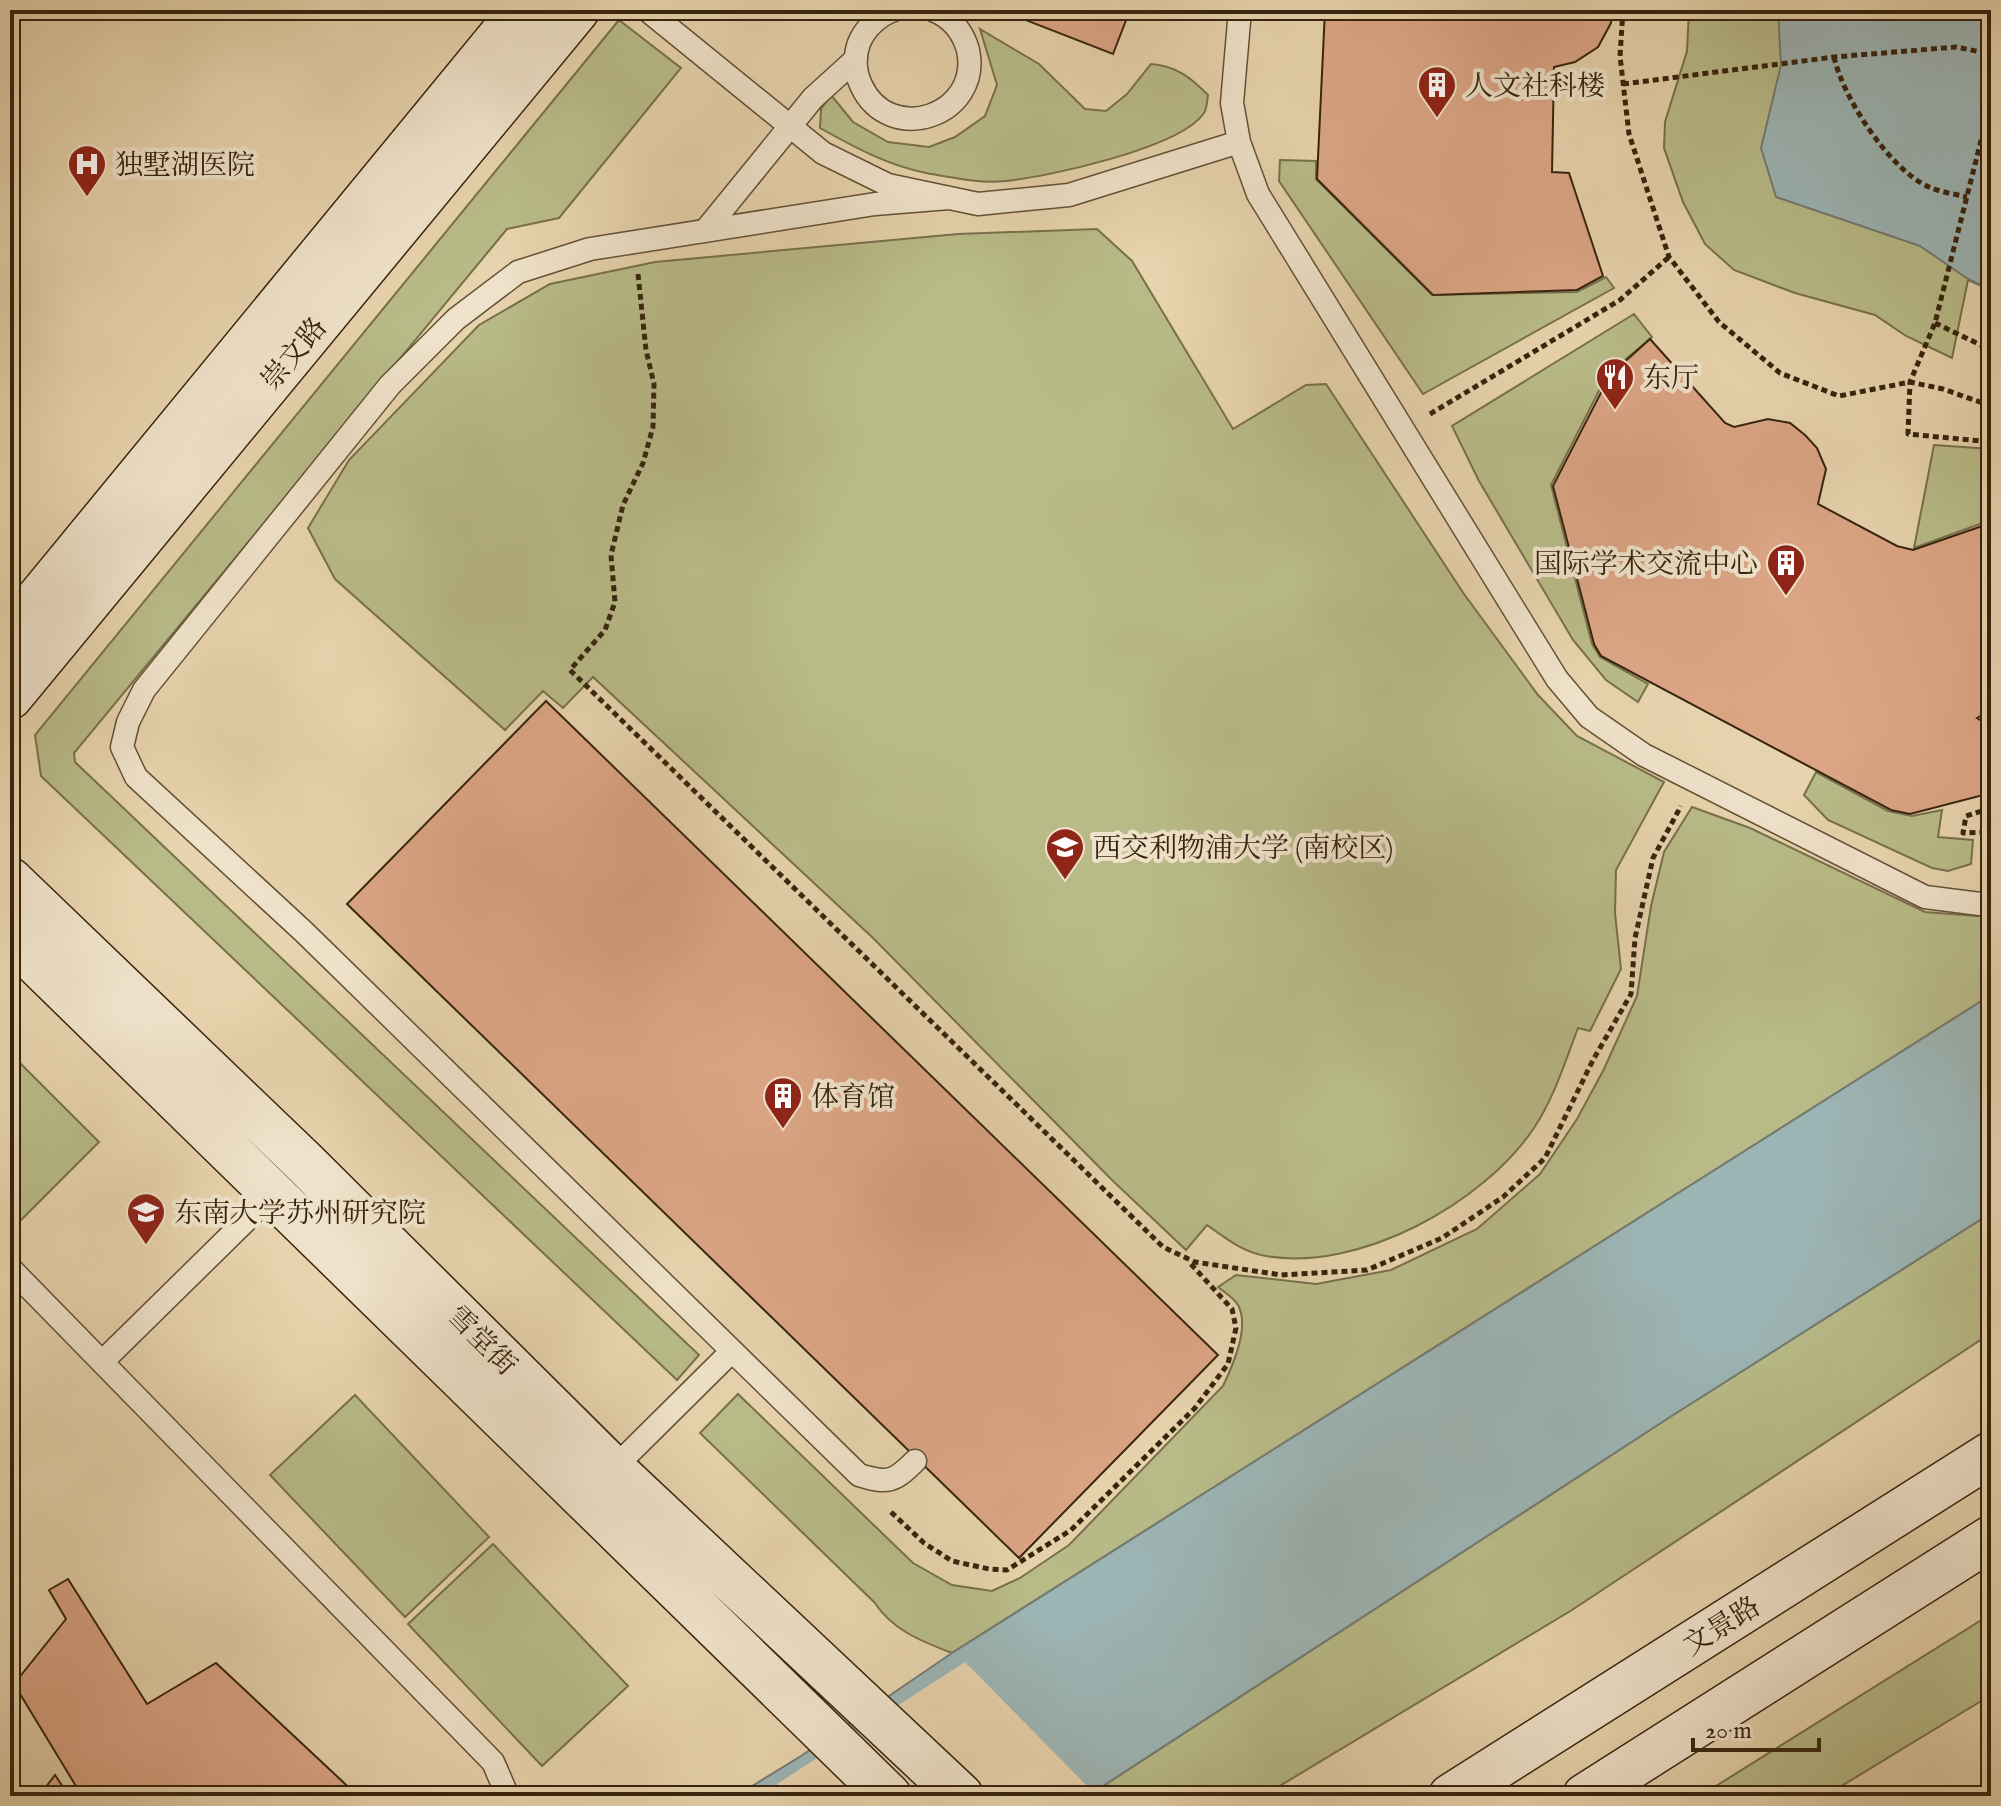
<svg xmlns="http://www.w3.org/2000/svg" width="2001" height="1806" font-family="'IM FELL English','Noto Serif SC',serif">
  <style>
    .green { fill: #b8bb88; stroke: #78704b; stroke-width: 2 }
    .water { fill: #9cb5b5; stroke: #747b72; stroke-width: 2 }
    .pier { fill: #e7d3ad }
    .building { fill: #dba585; stroke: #37240e; stroke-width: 2 }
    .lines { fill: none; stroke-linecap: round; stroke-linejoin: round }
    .lane-casing { stroke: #635036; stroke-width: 25 }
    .secondary-casing { stroke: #37240e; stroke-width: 47 }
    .path { stroke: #37240e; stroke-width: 5; stroke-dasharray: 6 4; stroke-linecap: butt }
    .lane { stroke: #efe2ca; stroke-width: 22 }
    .secondary { stroke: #efe2ca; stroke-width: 44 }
    .labels { text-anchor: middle; stroke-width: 8; stroke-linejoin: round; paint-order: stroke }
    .poi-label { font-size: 28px; fill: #37240e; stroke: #efe2ca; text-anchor: start }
    .street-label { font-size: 28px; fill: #37240e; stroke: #efe2ca }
  </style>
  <rect width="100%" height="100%" fill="#e7d3ad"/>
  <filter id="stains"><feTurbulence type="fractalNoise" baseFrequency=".0025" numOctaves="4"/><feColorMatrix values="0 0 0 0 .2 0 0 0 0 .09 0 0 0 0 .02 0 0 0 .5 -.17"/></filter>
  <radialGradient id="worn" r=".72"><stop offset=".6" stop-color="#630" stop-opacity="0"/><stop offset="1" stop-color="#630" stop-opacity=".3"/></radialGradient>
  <path class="green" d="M1689 10H1991V290L1968 280 1952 358 1906 336 1875 315 1795 293 1734 270 1705 244 1683 202 1664 148 1665 122 1687 51Z
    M619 20 681 68 559 218 507 229 74 753 75 762 699 1355 677 1380 41 776 35 735Z
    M980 29 1039 64 1085 109 1106 111 1127 94 1151 64C1177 66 1191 78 1208 95 1207 100 1207 109 1204 113 1181 148 1047 177 1005 181 981 184 950 177 926 173 887 165 854 147 820 128L821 109 831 95 853 122 888 142 929 147 955 137 985 116 997 85Z
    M1280 160 1316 161V179L1432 295 1577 292 1606 277 1614 288 1423 394 1279 181Z
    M1097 229 1132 261 1233 429 1306 385 1326 384 1464 594 1538 695 1577 736 1664 782 1616 870 1615 913 1621 969 1590 1031 1578 1028C1565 1062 1554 1098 1534 1128 1483 1204 1359 1272 1266 1256 1243 1252 1225 1238 1207 1225L1186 1250 1112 1180 873 938 593 677 563 708 543 691 505 730 335 579 308 528 349 460 479 325 550 284 655 262 958 234Z
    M1634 314 1652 337 1607 375 1551 485 1592 644 1600 657 1648 684 1638 702 1606 680 1573 640 1479 481 1452 426Z
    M1934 445 1991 449V520L1914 548Z
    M1816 772 1888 811 1912 816 1942 810 1938 837 1973 840 1971 864 1948 871 1932 868 1828 820 1804 795Z
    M1692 807 1750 828 1925 912 1977 916 1991 914V995L952 1653C923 1642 892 1630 875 1603L700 1433 738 1394 913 1563 952 1585 992 1591 1020 1578 1069 1545 1223 1386C1233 1365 1250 1327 1238 1305 1234 1298 1224 1292 1218 1287L1236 1275 1316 1284 1391 1270 1477 1229 1540 1174 1577 1119 1604 1069 1637 996 1651 906 1664 852Z
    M10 1053 99 1142 15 1226 10 1221Z
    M1991 1213V1333L1572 1610 1263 1796H1123L1106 1784 1670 1417Z
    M355 1395 489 1537 405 1617 270 1475Z
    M493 1544 628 1686 542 1766 408 1624Z
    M1991 1614V1695L1825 1796H1700Z"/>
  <path class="water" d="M1778 10H1991V290L1968 279 1920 246 1776 197 1761 148 1781 65Z
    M1991 995V1213L1670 1417 1106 1784 1087 1796H736L801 1756 952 1653Z"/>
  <path class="pier" d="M965 1662 1096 1795 789 1796 777 1784Z"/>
  <path class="building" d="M1000 10H1130L1113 54Z
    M1325 10H1610L1611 23 1598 47 1575 62 1554 67 1552 172 1569 173 1603 276 1577 290 1433 295 1317 179Z
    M1650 339 1725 423 1734 427 1768 419 1790 423 1805 435 1817 448 1826 469 1818 504 1897 546 1913 550 1991 523V710L1977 718 1991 727V793L1910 814 1891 810 1601 656 1594 644 1553 486 1610 375Z
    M546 701 1218 1355 1019 1558 347 904Z
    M68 1579 147 1704 216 1663 358 1796H82L14 1684 66 1619 49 1590Z
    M55 1775 69 1796H39Z"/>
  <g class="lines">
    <g class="lane-casing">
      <path id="lane" d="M647 10 823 153 888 185 978 204 1069 195 1239 142
        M894 10C879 15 865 28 859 43 854 57 855 72 861 85 889 147 982 116 968 50 963 32 951 17 933 10
        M1240 10 1232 103 1239 142 1258 194 1557 679 1589 717 1644 755 1925 897 1980 904 1991 900
        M705 231 813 98 856 59
        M10 1268 493 1762 506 1792 504 1796
        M103 1361 279 1188
        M915 1461C894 1482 888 1484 859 1475L304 932 136 777 122 747 128 722 144 690 390 385 456 319 518 272 590 249 875 204 949 198
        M613 1469 732 1351"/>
    </g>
    <g class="secondary-casing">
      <path id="secondary" d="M10 633 522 10
        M10 697 577 10
        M10 880 305 1163 613 1469 961 1796
        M10 937 889 1796
        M1451 1796 1991 1454
        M1585 1796 1991 1538"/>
    </g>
    <path class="path" d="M1623 10 1620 56 1629 134 1669 257 1719 322 1780 373 1839 396 1910 382 1943 389 1991 406
      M1834 57C1843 98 1890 170 1929 187 1940 192 1955 194 1967 197
      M1623 84 1834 57 1956 47 1991 54
      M1991 101 1935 323 1910 382 1908 434 1991 442
      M638 274 646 350 654 384 653 427 643 463 623 505 611 555 615 602 605 630 570 670 1163 1247 1195 1262 1281 1275 1367 1270 1442 1238 1503 1197 1545 1158 1593 1060 1631 994 1635 938 1653 858 1681 806
      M1935 323 1991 350
      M1430 414 1620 300 1669 257
      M1991 808 1966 816 1963 833 1991 832
      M891 1512 924 1543 952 1561 989 1569 1007 1570 1071 1530 1195 1408 1228 1364 1236 1328 1232 1309 1189 1262"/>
    <use href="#lane" class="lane"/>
    <use href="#secondary" class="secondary"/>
  </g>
  <defs>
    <g id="building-pin" transform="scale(2)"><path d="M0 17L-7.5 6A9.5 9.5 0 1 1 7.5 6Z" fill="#8f2418" stroke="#efe2ca"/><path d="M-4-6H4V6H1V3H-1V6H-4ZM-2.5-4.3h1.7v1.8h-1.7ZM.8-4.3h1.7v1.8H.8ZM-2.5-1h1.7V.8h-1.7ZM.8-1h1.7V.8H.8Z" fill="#fff"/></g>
    <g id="hospital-pin" transform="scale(2)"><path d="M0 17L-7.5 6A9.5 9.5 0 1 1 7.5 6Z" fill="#8f2418" stroke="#efe2ca"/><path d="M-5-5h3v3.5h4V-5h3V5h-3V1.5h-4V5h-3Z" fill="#fff"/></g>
    <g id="restaurant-pin" transform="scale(2)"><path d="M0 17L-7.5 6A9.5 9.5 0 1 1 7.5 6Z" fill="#8f2418" stroke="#efe2ca"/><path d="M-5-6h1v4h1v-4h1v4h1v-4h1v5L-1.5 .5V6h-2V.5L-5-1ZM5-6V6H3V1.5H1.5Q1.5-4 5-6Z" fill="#fff"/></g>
    <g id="university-pin" transform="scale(2)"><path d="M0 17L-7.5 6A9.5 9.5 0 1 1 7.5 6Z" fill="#8f2418" stroke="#efe2ca"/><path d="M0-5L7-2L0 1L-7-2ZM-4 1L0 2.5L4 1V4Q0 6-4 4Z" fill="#fff"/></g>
  </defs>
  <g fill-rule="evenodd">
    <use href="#building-pin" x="1437" y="85"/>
    <use href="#hospital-pin" x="87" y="164"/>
    <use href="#restaurant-pin" x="1615" y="377"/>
    <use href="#building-pin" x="1786" y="563"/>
    <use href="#university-pin" x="1065" y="847"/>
    <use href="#building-pin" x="783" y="1096"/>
    <use href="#university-pin" x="146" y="1212"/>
  </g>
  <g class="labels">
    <g class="poi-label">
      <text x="1465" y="95">人文社科楼</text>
      <text x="115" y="174">独墅湖医院</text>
      <text x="1643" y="387">东厅</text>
      <text x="1758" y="573" text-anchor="end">国际学术交流中心</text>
      <text x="1093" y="857">西交利物浦大学 (南校区)</text>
      <text x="811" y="1106">体育馆</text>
      <text x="174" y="1222">东南大学苏州研究院</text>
    </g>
    <g class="street-label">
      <text transform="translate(293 353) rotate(-50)" y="10">崇文路</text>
      <text transform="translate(483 1340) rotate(45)" y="10">雪堂街</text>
      <text transform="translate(1721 1625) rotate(-32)" y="10">文景路</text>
    </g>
  </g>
  <rect width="2001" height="1806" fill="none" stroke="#e7d3ad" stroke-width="40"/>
  <rect x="12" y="12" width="1977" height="1782" fill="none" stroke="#37240e" stroke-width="4"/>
  <rect x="20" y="20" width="1961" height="1766" fill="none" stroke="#37240e" stroke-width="2"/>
  <path d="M1693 1738v12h126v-12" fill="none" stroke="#37240e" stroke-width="4"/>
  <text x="1705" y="1738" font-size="24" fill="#37240e" stroke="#efe2ca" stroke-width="6" paint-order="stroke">20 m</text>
  <rect width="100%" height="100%" filter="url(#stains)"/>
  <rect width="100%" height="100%" fill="url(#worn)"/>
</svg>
